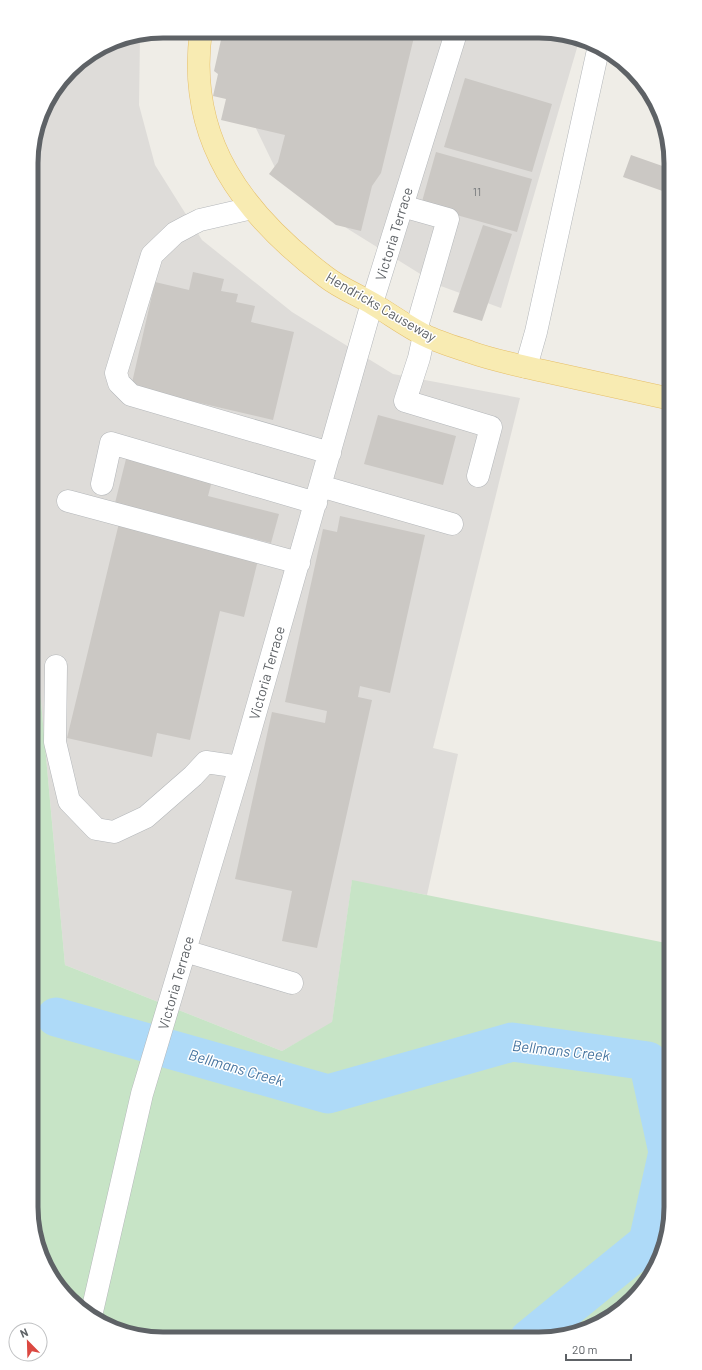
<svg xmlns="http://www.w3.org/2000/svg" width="702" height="1370" font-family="Barlow,sans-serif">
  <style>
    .industrial { fill: #dedcd9 }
    .green { fill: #c7e4c6 }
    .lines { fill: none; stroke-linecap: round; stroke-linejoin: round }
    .river { stroke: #aedaf8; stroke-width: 39 }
    .building { fill: #cbc8c4 }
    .minor-casing { stroke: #b4b7ba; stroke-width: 23 }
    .major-casing { stroke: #e6bf69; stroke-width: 23 }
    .minor { stroke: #fff; stroke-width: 22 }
    .major { stroke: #f8ebb2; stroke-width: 22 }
    .labels { text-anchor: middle; stroke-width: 3; stroke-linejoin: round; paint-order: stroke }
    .number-label { font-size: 12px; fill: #797c7e }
    .street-label { font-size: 14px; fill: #5e6266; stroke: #fff }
    .water-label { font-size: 15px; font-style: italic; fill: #4876a1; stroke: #fff }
    .rim { fill: none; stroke: #5e6266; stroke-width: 5 }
  </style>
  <rect width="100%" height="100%" fill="#efede7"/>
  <path class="industrial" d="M250 32 564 33 579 41 501 308 438 285 348 229 280 178 238 91Z
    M140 36 139 105 155 165 202 240 292 312 393 374 520 398 433 748 458 754 427 895 352 881 332 1023 282 1051 65 965 32 603V146L45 105 76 64 113 41Z"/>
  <path class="green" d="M32 603 65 965 282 1051 332 1022 352 880 671 944V1216L661 1257 644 1287 612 1317 581 1332 539 1339 146 1338 112 1329 76 1306 38 1249 31 1207Z"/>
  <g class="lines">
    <path class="river" d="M56 1017 328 1094 512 1042 648 1061 668 1152 648 1242 529 1339"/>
  </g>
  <path class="building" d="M223 31H237L271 39 272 32 415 33 381 173 372 186 361 231 336 225 269 174 278 162 285 135 221 120 226 99 213 96 218 74 214 71Z
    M465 78 552 104 532 172 444 147Z
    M436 152 532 179 517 232 421 205Z
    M631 155 671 169V194L623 177Z
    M483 225 512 234 482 321 453 312Z
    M193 272 224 279 221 291 238 294 236 302 255 306 251 322 294 332 273 420 131 387 155 282 189 290Z
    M378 415 456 436 443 485 364 464Z
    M127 455 213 477 208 496 279 514 271 543 115 503Z
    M670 500H671V523L666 522Z
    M340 516 425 535 390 693 360 686 358 697 372 700 317 948 282 941 292 891 235 879 272 712 325 723 327 711 285 702 323 529 337 532Z
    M119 523 259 556 244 617 220 611 190 740 157 733 152 757 67 738Z"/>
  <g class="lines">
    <g class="minor-casing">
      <path id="minor" d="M402 206 448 219 416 330
        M252 208 200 220 190 225 175 233 152 255 116 373 119 383 131 395 330 453
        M424 335 419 358 405 401 491 427 478 476
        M526 367 536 332 598 50
        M102 484 111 443 316 503
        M320 486 452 524
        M68 501 299 563
        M56 666 55 742 69 801 96 829 114 832 146 817 193 776 206 762 240 767
        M185 951 292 983
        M91 1316 142 1094 240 767 372 303 456 33"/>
    </g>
    <g class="major-casing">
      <path id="major" d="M201 31C186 140 243 214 326 277 340 288 358 295 373 304 390 314 406 326 424 335 438 342 455 347 470 352 495 361 522 366 548 372 589 381 630 390 671 399"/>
    </g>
    <use href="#minor" class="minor"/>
    <use href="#major" class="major"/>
  </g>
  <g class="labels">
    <g class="number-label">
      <text x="477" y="196">11</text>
    </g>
    <g class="street-label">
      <text transform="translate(394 234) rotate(-73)" y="5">Victoria Terrace</text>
      <text transform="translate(381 307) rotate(30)" y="5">Hendricks Causeway</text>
      <text transform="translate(267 673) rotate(-74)" y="5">Victoria Terrace</text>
      <text transform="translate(176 983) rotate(-74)" y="5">Victoria Terrace</text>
    </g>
    <g class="water-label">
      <text transform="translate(561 1051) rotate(6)" y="5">Bellmans Creek</text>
      <text transform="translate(236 1068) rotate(16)" y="5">Bellmans Creek</text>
    </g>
  </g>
  <path d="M0 0H702V1370H0ZM163 38H539A125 125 0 0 1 664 163V1207A125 125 0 0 1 539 1332H163A125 125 0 0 1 38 1207V163A125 125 0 0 1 163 38Z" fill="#fff" fill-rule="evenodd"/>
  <path class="rim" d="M163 38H539A125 125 0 0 1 664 163V1207A125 125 0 0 1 539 1332H163A125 125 0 0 1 38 1207V163A125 125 0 0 1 163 38Z"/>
  <g transform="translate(28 1342) rotate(337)"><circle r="19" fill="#ffffff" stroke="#bfc0c2"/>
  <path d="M0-3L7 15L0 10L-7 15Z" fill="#db4841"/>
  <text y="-6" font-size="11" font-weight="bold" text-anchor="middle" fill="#5e6266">N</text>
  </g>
  <path d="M566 1354v6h65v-6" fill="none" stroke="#5e6266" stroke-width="2"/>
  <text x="572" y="1354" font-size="12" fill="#5e6266" stroke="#ffffff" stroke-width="3" paint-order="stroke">20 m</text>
</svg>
